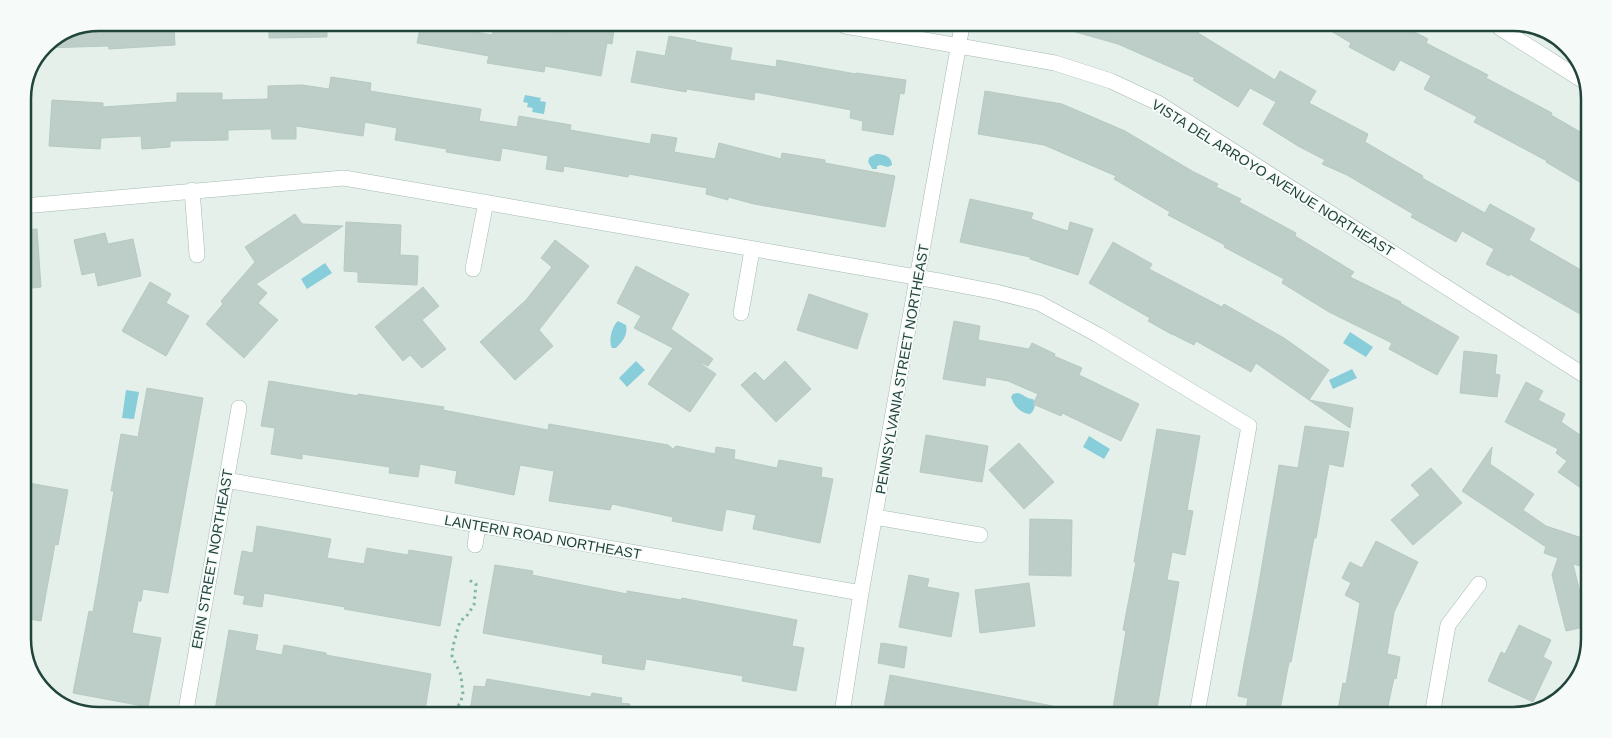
<svg xmlns="http://www.w3.org/2000/svg" width="1612" height="738" font-family="Helvetica,sans-serif">
  <style>
    .water { fill: #87cdda }
    .building { fill: #bccec7; stroke: #b6cac2 }
    .lines { fill: none; stroke-linecap: round; stroke-linejoin: round }
    .minor-casing { stroke: #a6b9b3; stroke-width: 16 }
    .path { stroke: #81b7a6; stroke-width: 3; stroke-dasharray: 2.5 4; stroke-linecap: butt }
    .minor { stroke: #fff; stroke-width: 15 }
    .labels { text-anchor: middle; stroke-width: 4; stroke-linejoin: round; paint-order: stroke }
    .street-label { font-size: 14px; fill: #21443b; stroke: #f6fbf9 }
    .rim { fill: none; stroke: #21443b; stroke-width: 2.5 }
  </style>
  <rect width="100%" height="100%" fill="#e5f0eb"/>
  <path class="water" d="M525 95 541 98 540 101 546 102 544 114 532 112 533 108 527 107 528 103 523 102Z
    M876 154C883 154 892 156 892 165L888 167 880 165 877 166V169H872C870 163 866 163 870 157Z
    M325 263 332 273 307 289 301 279Z
    M618 321 626 325C628 335 623 341 616 348H612C608 341 612 326 618 321Z
    M1350 332 1373 347 1366 357 1343 343Z
    M636 361 645 370 627 387 619 378Z
    M1352 369 1357 378 1333 389 1329 380Z
    M126 390 139 392 134 419 122 418Z
    M1017 393C1024 394 1026 399 1033 399 1036 405 1035 410 1030 414 1020 413 1014 406 1011 397L1013 394Z
    M1089 436 1110 449 1104 459 1083 447Z"/>
  <path class="building" d="M99 22 174 23 175 45 109 49 108 46 44 48 45 45Z
    M269 23H327V37L269 38Z
    M421 24H459L458 29 492 35 494 24H512L563 33 565 24H584L614 30 612 44 607 43 601 76 545 66 544 72 487 63 489 56 417 43Z
    M1073 26 1191 27 1199 30 1198 33 1275 80 1280 71 1316 91 1309 103 1368 134 1365 142 1423 176 1422 178 1485 213 1490 204 1535 229 1529 240 1588 274 1587 318 1510 274 1509 276 1486 264 1494 249 1462 231 1456 242 1411 217 1413 214 1347 175 1322 164 1325 160 1298 146 1263 124 1276 102 1250 88 1238 107 1193 80 1195 78 1118 44 1072 31Z
    M1326 28H1407L1428 39 1426 43 1488 75 1486 78 1552 113 1551 115 1589 137 1588 187 1546 162 1547 161 1474 122 1477 117 1424 89 1431 76 1400 60 1394 71 1349 47 1351 43Z
    M669 36 696 41V42L732 48 730 60 776 67 777 60 856 74V73L906 80 904 94 900 93 893 135 862 130 863 121 850 118 851 110 755 92 754 100 687 89 686 92 631 82 637 51 665 56Z
    M331 77 371 83 370 91 481 109 479 121 517 127 519 116 571 125 570 130 650 144 652 134 677 138 674 152 715 159 719 143 781 159 782 153 825 160V163L895 176 885 227 754 204 728 197V200L706 194 707 188 629 174 628 177 564 166 563 172 546 169 548 156 502 148 500 161 446 152 447 149 395 140 397 128 365 122 363 136 296 126V139H272L271 129 228 130V140L170 141V147L142 149 141 136 101 138 100 149 49 146 52 100 103 103V107L177 102V93H222V100L268 99V86L302 85 329 89Z
    M985 91 1062 104 1125 131 1192 171 1218 184 1216 187 1241 199 1239 202 1296 233 1295 236 1354 272 1350 277 1401 302 1400 303 1459 337 1437 375 1389 349 1392 343 1329 312 1282 283 1284 279 1224 247 1225 245 1168 215 1170 212 1114 179 1116 176 1044 145 978 134Z
    M970 199 1033 213 1031 219 1068 231 1070 222 1093 229 1078 275 1030 259V257L960 242Z
    M295 214 302 224 343 226 256 284 267 293 258 303 278 320 244 358 206 324 223 304 221 301 255 262 245 247Z
    M346 222 401 225 400 255 418 256 417 285 358 282V272L344 271Z
    M37 229 41 287 23 289V230Z
    M105 233 108 244 133 239 141 276 98 286 95 272 82 275 74 240Z
    M555 240 589 266 539 330 553 346 515 380 480 342 526 300 552 267 541 258Z
    M1113 242 1152 264 1149 269 1222 307 1224 304 1284 338 1329 370 1309 400 1256 363 1251 372 1196 341 1194 345 1174 335V333L1173 335 1148 321 1150 318 1089 283Z
    M636 266 689 294 671 329 713 359 708 366 695 360 716 374 690 412 648 384 673 348 634 328 641 316 617 303Z
    M150 282 171 294 166 303 189 316 166 356 122 331Z
    M423 287 439 306 422 320 446 349 422 368 410 355 403 361 375 327Z
    M809 294 868 314 857 349 797 330Z
    M954 321 980 326 978 340 1029 349 1032 343 1055 354 1054 356 1082 368 1079 375 1139 404 1121 441 1062 413 1061 416 1033 404 1038 394 1008 381 986 377 985 386 943 379Z
    M1464 351 1497 355 1495 374 1500 375 1497 397 1460 393Z
    M785 361 811 389 776 422 741 385 755 372 764 381Z
    M269 381 358 396V394L444 407 443 410 548 430 549 424 668 445 673 449 676 446 715 454 716 447 735 450 734 459 777 468 779 460 822 468 821 477 833 479 820 543 753 529 756 515 726 509 722 531 672 521 673 517 612 504 610 510 549 501 554 471 520 465 514 495 455 483 457 471 420 464 418 477 389 473 390 467 302 454V459L271 454 275 428 261 426Z
    M1526 382 1543 391 1538 400 1565 414 1561 422 1586 439 1585 491 1558 472 1567 461 1556 453 1558 449 1505 422Z
    M147 388 203 398 168 593 143 589 141 601H138L132 633 161 638 148 707 73 693 89 611 93 612 114 491H111L121 434 138 437Z
    M1309 400 1353 408 1350 428Z
    M1305 426 1349 432 1343 467 1329 464 1316 538H1314L1291 662H1289L1279 715 1245 714 1248 698 1238 696 1258 589 1279 465 1298 468Z
    M1157 429 1200 436 1187 510 1193 511 1185 555 1172 552 1167 580 1179 582 1156 714H1112L1126 631 1123 630 1136 562H1134Z
    M926 435 988 446 982 482 920 472Z
    M1019 443 1054 482 1024 509 989 470Z
    M1492 447 1490 464 1534 494 1523 510 1546 526 1585 539V567L1573 564 1584 609V627L1566 631 1552 575 1558 558 1544 553 1546 547 1462 491Z
    M1431 468 1462 503 1413 545 1391 520 1420 495 1411 485Z
    M23 482 68 490 58 545 55 544 41 621 23 618Z
    M1030 519 1072 520 1071 576 1029 575Z
    M257 526 331 539 327 558 364 564 367 548 408 555 409 550 452 557 440 626 344 609 345 607 264 593 262 607 243 604 245 596 234 594 242 551 253 553Z
    M1376 541 1418 562 1394 612 1387 654 1400 657 1396 679 1394 678 1386 715H1337L1343 683 1346 684 1360 603 1345 595 1351 583 1342 578 1350 562 1362 568Z
    M495 565 533 571 532 575 627 594V591L681 600 682 598 797 620 792 646 804 648 796 691 742 681 743 676 646 659 644 670 602 663 603 655 483 633Z
    M909 575 929 579 927 587 959 593 951 637 899 627Z
    M1029 583 1035 626 980 633 975 590Z
    M1519 625 1551 640 1543 657 1552 662 1533 702 1488 681 1501 652 1505 654Z
    M229 630 258 635 255 650 282 655 284 645 326 653V655L431 674 425 710 413 708 412 711 215 710Z
    M881 643 907 647 904 668 878 663Z
    M890 675 1053 706 1052 714 883 713Z
    M487 679 591 697 592 693 622 698 621 703 630 704 629 712 470 711 474 686 485 687Z"/>
  <g class="lines">
    <g class="minor-casing">
      <path id="minor" d="M845 26 1055 63 1111 81 1158 103 1587 377
        M1500 28 1585 82
        M192 190 197 255
        M23 206 344 178 939 281 996 292 1039 303 1098 335 1249 426 1197 714
        M473 269 486 202
        M741 313 752 250
        M226 480 861 593
        M875 517 980 535
        M475 545 478 525
        M186 710 239 408
        M842 713 861 593 962 26
        M1432 715 1448 625 1479 584"/>
    </g>
    <path class="path" d="M454 711 460 703 463 695 461 675 452 656 453 646 460 621 466 617 474 605 476 584 469 580"/>
    <use href="#minor" class="minor"/>
  </g>
  <g class="labels">
    <g class="street-label">
      <text transform="translate(1273 178) rotate(32)" y="5">VISTA DEL ARROYO AVENUE NORTHEAST</text>
      <text transform="translate(902 369) rotate(-80)" y="5">PENNSYLVANIA STREET NORTHEAST</text>
      <text transform="translate(543 537) rotate(10)" y="5">LANTERN ROAD NORTHEAST</text>
      <text transform="translate(212 559) rotate(-80)" y="5">ERIN STREET NORTHEAST</text>
    </g>
  </g>
  <path d="M0 0H1612V738H0ZM99 31H1513A68 68 0 0 1 1581 99V639A68 68 0 0 1 1513 707H99A68 68 0 0 1 31 639V99A68 68 0 0 1 99 31Z" fill="#f6fbf9" fill-rule="evenodd"/>
  <path class="rim" d="M99 31H1513A68 68 0 0 1 1581 99V639A68 68 0 0 1 1513 707H99A68 68 0 0 1 31 639V99A68 68 0 0 1 99 31Z"/>
</svg>
